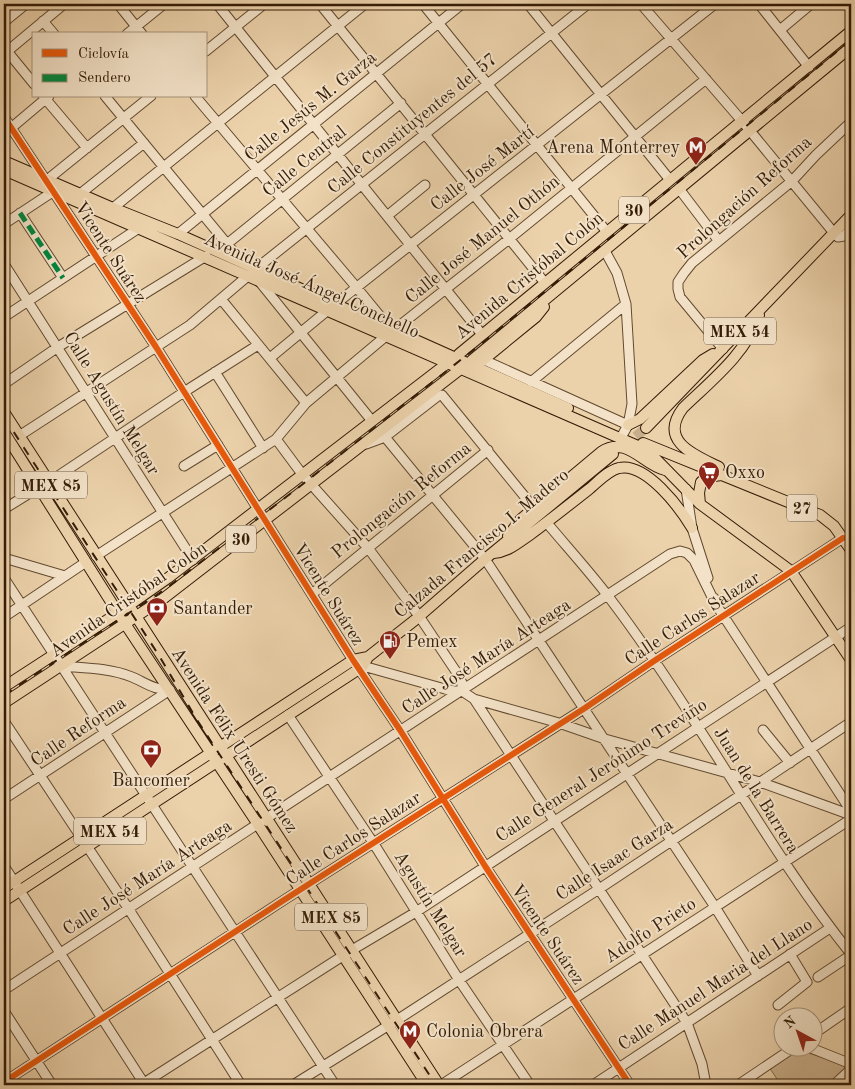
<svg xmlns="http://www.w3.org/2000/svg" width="855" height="1089" font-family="'Old Standard TT',serif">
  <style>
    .green { fill: #cdb38f; stroke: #80684b }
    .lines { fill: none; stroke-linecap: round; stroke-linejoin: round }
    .major-tunnel { stroke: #c7ae8a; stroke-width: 10; stroke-dasharray: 10 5; stroke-linecap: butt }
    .minor-casing { stroke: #624a30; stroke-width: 11 }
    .major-casing { stroke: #341c07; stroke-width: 12 }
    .minor { stroke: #f3e2c8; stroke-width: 9 }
    .major { stroke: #ecd2ab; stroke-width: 10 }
    .rail { stroke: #341c07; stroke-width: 2; stroke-dasharray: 9 9; stroke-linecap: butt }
    .quiet { stroke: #00873e; stroke-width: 5; stroke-dasharray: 10 5; stroke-linecap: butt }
    .cycleway-casing { stroke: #f3e2c8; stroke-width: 9 }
    .cycleway { stroke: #e8590c; stroke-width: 6 }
    .labels { text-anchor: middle; stroke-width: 4; stroke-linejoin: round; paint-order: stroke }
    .shield { fill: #f3e2c8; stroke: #6d5741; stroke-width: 1 }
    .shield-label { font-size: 16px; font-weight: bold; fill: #341c07 }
    .street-label { font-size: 18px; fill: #341c07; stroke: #f3e2c8 }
    .poi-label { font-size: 18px; fill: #341c07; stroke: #f3e2c8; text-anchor: start }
  </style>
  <rect width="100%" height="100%" fill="#ecd2ab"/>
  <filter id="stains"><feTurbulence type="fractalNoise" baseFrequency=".004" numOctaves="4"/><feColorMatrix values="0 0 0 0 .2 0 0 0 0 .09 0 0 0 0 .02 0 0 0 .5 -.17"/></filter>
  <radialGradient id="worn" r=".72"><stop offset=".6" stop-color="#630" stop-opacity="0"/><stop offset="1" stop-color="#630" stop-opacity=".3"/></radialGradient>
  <path class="green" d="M796 1049 849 1066 827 1085H781L769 1067Z"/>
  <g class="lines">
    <path class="major-tunnel" d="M624 446 646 428"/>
    <g class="minor-casing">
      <path id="minor" d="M118 4 142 34
        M217 4 480 332
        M320 4 545 283
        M423 4 607 232
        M528 4 670 180
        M641 4 742 121 834 233 838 237 844 236 851 229
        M759 4 809 67
        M43 21 54 34
        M4 22 26 4
        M780 30 811 4
        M127 34 164 4
        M7 51 34 84
        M206 51 264 4
        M4 54 64 4
        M43 96 87 148
        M105 96 242 262
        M195 96 357 288 389 327
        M4 117 156 347 353 660 400 730 485 866 630 1085
        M4 134 49 96
        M47 180 151 96
        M680 190 718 240
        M80 194 144 143
        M113 208 365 4
        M20 213 63 278
        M387 216 425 185
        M4 224 54 191
        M178 234 462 4
        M227 244 401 103
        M605 251 617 273 626 304 632 404 628 425 623 434
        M4 264 193 560
        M257 268 588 4
        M259 281 372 421
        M221 299 306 403
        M4 317 139 228
        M394 330 509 239 706 79
        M723 349 680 297 678 289V282L684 273 692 263 792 181 816 155 851 122
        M270 358 328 310 715 4
        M484 360 628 425
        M215 372 263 448
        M531 382 626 304
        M4 384 58 347 206 256
        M19 436 190 325 249 275
        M385 437 485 559 715 907 758 976
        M276 439 302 474 368 548 419 616 457 673 462 683V691
        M366 444 385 437 438 396 442 395 534 508
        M184 466 218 445
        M49 482 184 392 258 345
        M686 489 692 528 708 578
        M4 509 38 488
        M547 523C567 547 589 571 608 596 640 638 670 683 698 727 748 804 794 883 851 954
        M96 556 276 439 306 403 386 336
        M4 558 65 576
        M4 578 335 1085
        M312 594 488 450
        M714 598 715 603 851 811
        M4 617 86 562
        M61 666C84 668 110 668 132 677 144 682 156 691 169 689
        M363 666 445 689 454 691H462L474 699 559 723 605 739 760 782 851 815
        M474 699 687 1023 702 1064 706 1085
        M288 715 374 844 459 980 530 1085
        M4 721 128 908 241 1085
        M763 730 790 763
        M4 799 170 690
        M4 866 145 1085
        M818 977 851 955
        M4 990 670 554 680 551 687 553 694 560 715 603
        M778 1005 807 982 790 954
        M4 1011 52 1085
        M812 1035 851 1008
        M806 1046 851 1064
        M4 1082 284 900 585 708 654 661 843 538
        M141 1085 352 950 416 912 851 627
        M293 1085 397 1020 599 889 851 722
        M441 1085 851 819
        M593 1085 830 928
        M738 1085 796 1046
        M834 1085 851 1069"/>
    </g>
    <g class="major-casing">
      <path id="major" d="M4 161 113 208 178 234 568 408
        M4 170 638 446 652 455 700 504 791 571 851 660
        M459 354 851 31
        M472 360 851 47
        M476 366 536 317 544 307
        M4 412 439 1085
        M628 425 640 419 703 360 713 354
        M646 428 851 215
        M4 432 118 613 255 820 427 1085
        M643 443 820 515 834 526 851 550
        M719 467C694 455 658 441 683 408 711 381 747 353 759 315
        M700 504 699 493 701 482 708 477 721 475
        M508 536 521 519 601 452C627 435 643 465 665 470
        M494 553C508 552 519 542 531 534 550 520 569 505 588 490 597 483 607 471 619 468 646 462 680 508 692 528
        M4 687 118 613 168 578 445 365
        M4 703 164 598 458 371
        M4 888 353 660 368 657
        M4 901 359 669 363 666 368 657 415 620 485 559 613 454"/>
    </g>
    <use href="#minor" class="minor"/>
    <use href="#major" class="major"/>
    <path class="rail" d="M4 417 158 654 197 720 436 1085
      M4 695 164 590 294 491 486 340 851 40"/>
    <path class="quiet" d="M20 213 63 278"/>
    <g class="cycleway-casing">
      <path id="cycleway" d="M4 117 156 347 353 660 400 730 485 866 630 1085
        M4 1082 284 900 585 708 654 661 843 538"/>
    </g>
    <use href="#cycleway" class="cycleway"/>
  </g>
  <defs>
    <g id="metro-pin" transform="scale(1.125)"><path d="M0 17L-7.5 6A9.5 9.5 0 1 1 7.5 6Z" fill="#8f2418" stroke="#f3e2c8"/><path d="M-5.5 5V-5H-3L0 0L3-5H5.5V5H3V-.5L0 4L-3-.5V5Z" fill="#fff"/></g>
    <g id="supermarket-pin" transform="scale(1.125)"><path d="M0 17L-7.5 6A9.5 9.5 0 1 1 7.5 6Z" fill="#8f2418" stroke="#f3e2c8"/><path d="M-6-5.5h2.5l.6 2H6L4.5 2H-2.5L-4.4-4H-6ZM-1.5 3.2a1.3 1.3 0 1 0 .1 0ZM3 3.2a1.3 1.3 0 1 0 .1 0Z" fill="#fff"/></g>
    <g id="bank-pin" transform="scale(1.125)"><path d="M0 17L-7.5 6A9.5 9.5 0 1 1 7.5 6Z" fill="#8f2418" stroke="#f3e2c8"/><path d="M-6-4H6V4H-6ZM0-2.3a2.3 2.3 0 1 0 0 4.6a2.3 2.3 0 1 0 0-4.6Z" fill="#fff"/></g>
    <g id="fuel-pin" transform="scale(1.125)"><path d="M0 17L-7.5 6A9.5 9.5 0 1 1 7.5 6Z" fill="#8f2418" stroke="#f3e2c8"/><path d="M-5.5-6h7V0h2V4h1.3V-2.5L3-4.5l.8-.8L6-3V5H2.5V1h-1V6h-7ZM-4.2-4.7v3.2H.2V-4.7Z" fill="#fff"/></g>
  </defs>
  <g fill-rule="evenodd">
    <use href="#metro-pin" x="696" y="147"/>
    <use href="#supermarket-pin" x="709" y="472"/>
    <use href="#bank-pin" x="157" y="608"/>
    <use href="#fuel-pin" x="390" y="641"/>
    <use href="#bank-pin" x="151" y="750"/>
    <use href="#metro-pin" x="410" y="1031"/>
  </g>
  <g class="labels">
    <g class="shield">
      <rect x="619" y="196.5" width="30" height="27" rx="4"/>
      <rect x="704" y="317.5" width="72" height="27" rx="4"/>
      <rect x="15" y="471.5" width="72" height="27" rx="4"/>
      <rect x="787" y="494.5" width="30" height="27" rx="4"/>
      <rect x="226" y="525.5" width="30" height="27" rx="4"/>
      <rect x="74" y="817.5" width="72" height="27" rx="4"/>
      <rect x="295" y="903.5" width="72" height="27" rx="4"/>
    </g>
    <g class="shield-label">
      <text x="634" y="216">30</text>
      <text x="740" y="337">MEX 54</text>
      <text x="51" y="491">MEX 85</text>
      <text x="802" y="514">27</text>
      <text x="241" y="545">30</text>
      <text x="110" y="837">MEX 54</text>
      <text x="331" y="923">MEX 85</text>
    </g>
    <g class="street-label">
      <text transform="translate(310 106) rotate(-39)" y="6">Calle Jesús M. Garza</text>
      <text transform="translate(412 123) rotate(-39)" y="6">Calle Constituyentes del 57</text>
      <text transform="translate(304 161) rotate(-39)" y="6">Calle Central</text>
      <text transform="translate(482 168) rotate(-38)" y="6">Calle José Martí</text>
      <text transform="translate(744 197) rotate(-42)" y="6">Prolongación Reforma</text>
      <text transform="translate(482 239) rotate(-39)" y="6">Calle José Manuel Othón</text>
      <text transform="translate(111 252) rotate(57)" y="6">Vicente Suárez</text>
      <text transform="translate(529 275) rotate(-40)" y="6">Avenida Cristóbal Colón</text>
      <text transform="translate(312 285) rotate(24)" y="6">Avenida José Ángel Conchello</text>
      <text transform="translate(112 403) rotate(58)" y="6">Calle Agustín Melgar</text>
      <text transform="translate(401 500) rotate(-39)" y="6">Prolongación Reforma</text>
      <text transform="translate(481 543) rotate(-40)" y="6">Calzada Francisco I. Madero</text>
      <text transform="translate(329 594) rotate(58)" y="6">Vicente Suárez</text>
      <text transform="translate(128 599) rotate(-35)" y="6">Avenida Cristóbal Colón</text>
      <text transform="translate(692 618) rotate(-33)" y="6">Calle Carlos Salazar</text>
      <text transform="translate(486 656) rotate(-33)" y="6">Calle José María Arteaga</text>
      <text transform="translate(78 731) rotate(-34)" y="6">Calle Reforma</text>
      <text transform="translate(235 740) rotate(57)" y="6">Avenida Félix Uresti Gómez</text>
      <text transform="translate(601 770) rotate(-33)" y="6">Calle General Jerónimo Treviño</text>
      <text transform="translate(757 790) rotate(58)" y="6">Juan de la Barrera</text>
      <text transform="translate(353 838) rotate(-33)" y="6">Calle Carlos Salazar</text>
      <text transform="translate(614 859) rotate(-33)" y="6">Calle Isaac Garza</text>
      <text transform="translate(147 877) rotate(-33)" y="6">Calle José María Arteaga</text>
      <text transform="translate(431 904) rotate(58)" y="6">Agustín Melgar</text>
      <text transform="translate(650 930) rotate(-33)" y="6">Adolfo Prieto</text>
      <text transform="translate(548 934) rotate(56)" y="6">Vicente Suárez</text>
      <text transform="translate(715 984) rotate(-33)" y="6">Calle Manuel Maria del Llano</text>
    </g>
    <g class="poi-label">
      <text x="680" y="153" text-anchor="end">Arena Monterrey</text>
      <text x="725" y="478">Oxxo</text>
      <text x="173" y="614">Santander</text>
      <text x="406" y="647">Pemex</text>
      <text x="151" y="786" text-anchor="middle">Bancomer</text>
      <text x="426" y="1037">Colonia Obrera</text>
    </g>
  </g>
  <rect width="855" height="1089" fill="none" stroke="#ecd2ab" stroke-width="20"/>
  <rect x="5" y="5" width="845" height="1079" fill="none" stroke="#341c07" stroke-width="2.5"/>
  <rect x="10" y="10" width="835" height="1069" fill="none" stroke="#341c07"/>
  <rect x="32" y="32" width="175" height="65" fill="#f3e2c8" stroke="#a7937b"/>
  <rect x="42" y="49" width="25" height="8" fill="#e8590c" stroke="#a7937b"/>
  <text x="78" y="58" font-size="15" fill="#341c07">Ciclovía</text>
  <rect x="42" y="74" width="25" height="8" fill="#00873e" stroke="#a7937b"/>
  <text x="78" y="82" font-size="15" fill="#341c07">Sendero</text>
  <g transform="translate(798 1032) rotate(320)"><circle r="24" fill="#f3e2c8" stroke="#a7937b"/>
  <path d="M0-4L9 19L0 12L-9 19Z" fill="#8f2418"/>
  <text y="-8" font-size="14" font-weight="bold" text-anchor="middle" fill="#341c07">N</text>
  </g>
  <rect width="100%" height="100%" filter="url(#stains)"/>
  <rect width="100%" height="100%" fill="url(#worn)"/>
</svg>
